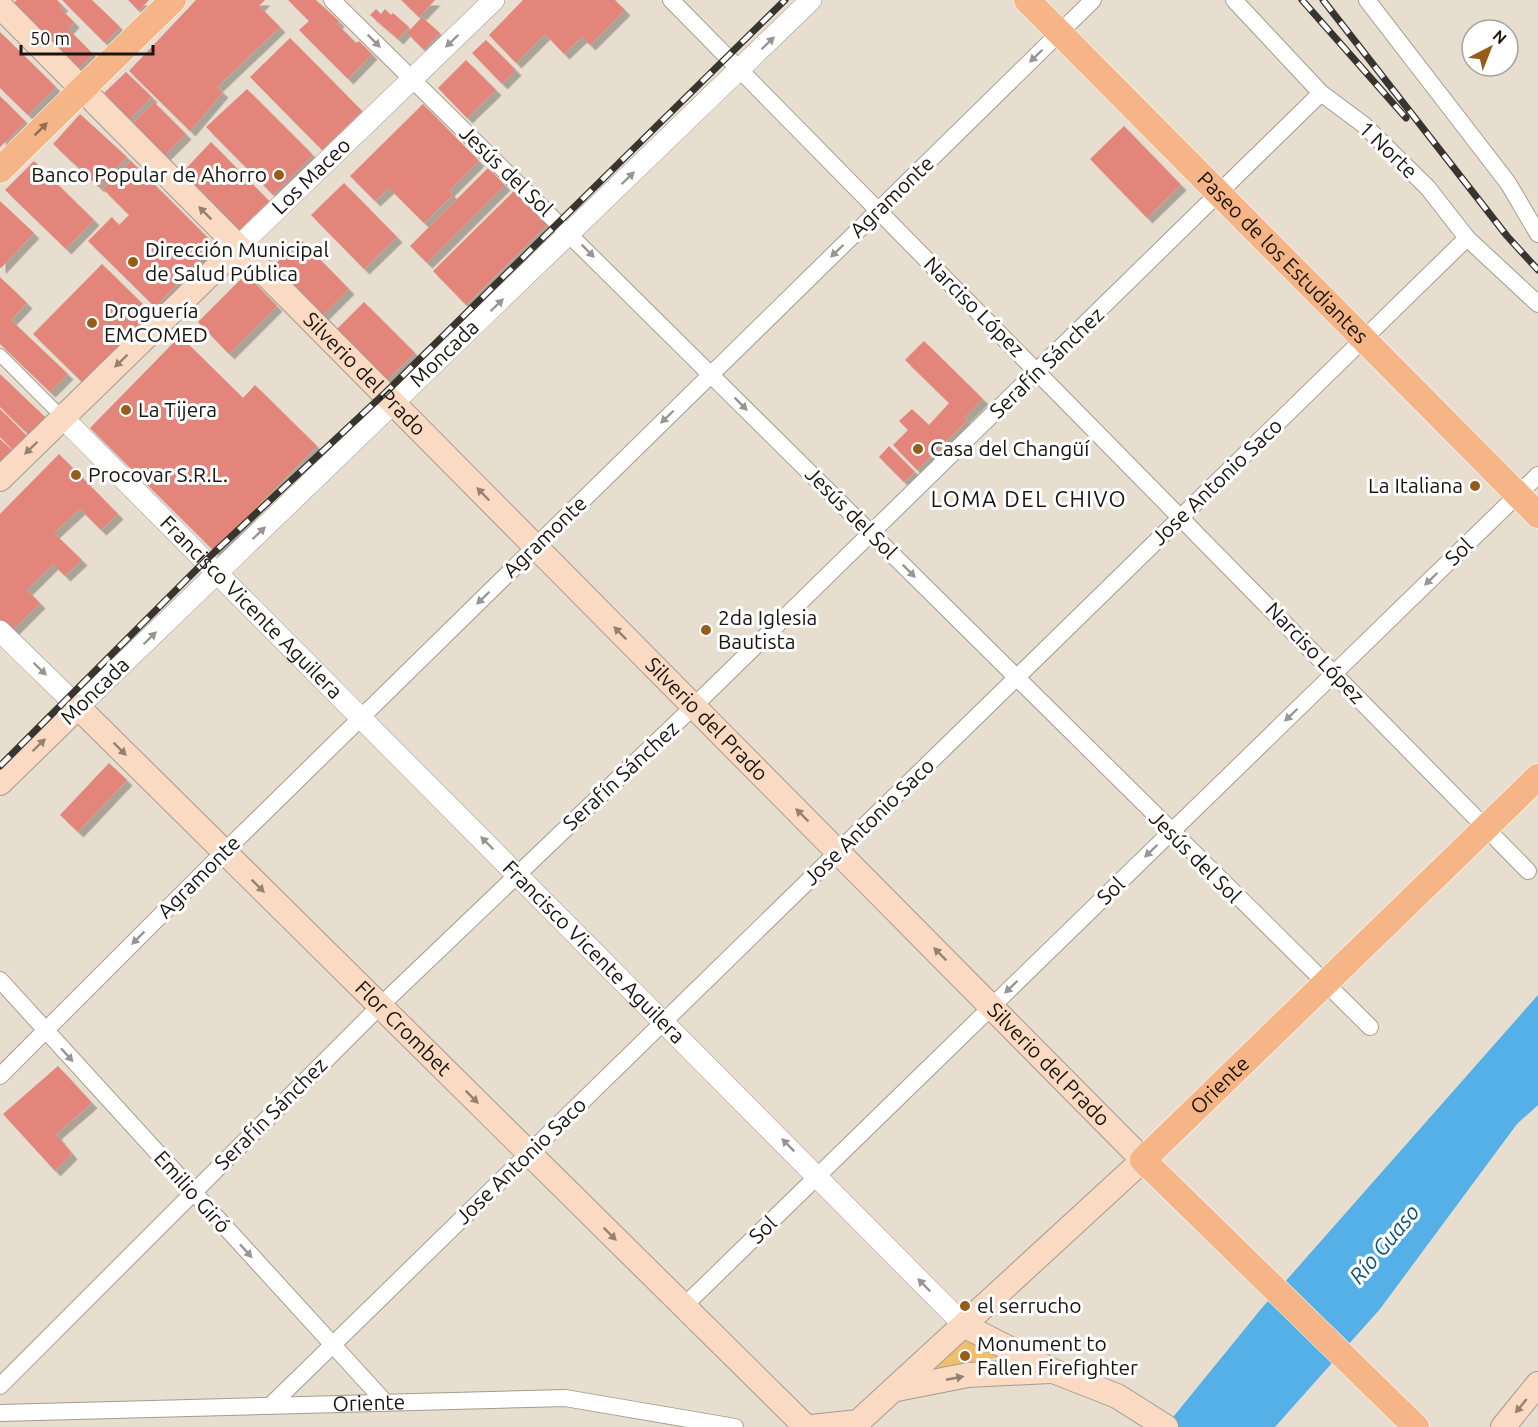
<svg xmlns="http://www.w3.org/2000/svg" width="1538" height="1427" font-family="Ubuntu,sans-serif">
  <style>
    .green { fill: #f0be6c }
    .water { fill: #54b0e7 }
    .building { fill: #e3857a; filter: url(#shadow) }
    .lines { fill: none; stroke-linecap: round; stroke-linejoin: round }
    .pedestrian-casing { stroke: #a59c8e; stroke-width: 14 }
    .minor-casing { stroke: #a59c8e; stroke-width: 18 }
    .tertiary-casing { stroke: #a59c8e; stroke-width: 22 }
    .secondary-casing { stroke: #a59c8e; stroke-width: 26 }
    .primary-casing { stroke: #fff; stroke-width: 27 }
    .pedestrian { stroke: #fff; stroke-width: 12 }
    .minor { stroke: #fff; stroke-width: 16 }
    .tertiary { stroke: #fff; stroke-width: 21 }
    .secondary { stroke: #fadac3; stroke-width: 24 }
    .primary { stroke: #f5b586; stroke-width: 26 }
    .rail-casing { stroke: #38342e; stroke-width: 7 }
    .rail { stroke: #fff; stroke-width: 4.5; stroke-dasharray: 14; stroke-linecap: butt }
    .oneway { fill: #989694 }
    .oneway2 { fill: #926d51 }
    .oneway3 { fill: #958273 }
    .poi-dot { fill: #965d19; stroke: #fff; stroke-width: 2 }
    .labels { text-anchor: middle; stroke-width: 6; stroke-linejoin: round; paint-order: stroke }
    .street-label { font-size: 21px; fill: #191611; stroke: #fff }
    .poi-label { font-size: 21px; fill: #191611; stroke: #fff; text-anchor: start }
    .neighbourhood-label { font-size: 22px; letter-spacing: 1.5px; fill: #191611; stroke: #fff }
    .water-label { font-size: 22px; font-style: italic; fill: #0b5479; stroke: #fff }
  </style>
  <defs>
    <filter id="shadow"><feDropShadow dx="5.5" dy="5.5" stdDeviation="0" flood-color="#0004"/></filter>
  </defs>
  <rect width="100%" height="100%" fill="#e8decf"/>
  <path class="green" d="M966 1339 1000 1357 931 1371Z"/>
  <path class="water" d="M1538 995V1105L1517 1124 1380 1309 1275 1427H1165L1261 1309Z"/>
  <path class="building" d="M17 0H57L63 6 60 8 74 22 68 29 93 54 76 71 10 6Z
    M62 0H92L120 27 105 43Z
    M128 0H149L139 11Z
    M196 0H265L259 6 280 27 217 87 223 92 190 131 129 71Z
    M288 0H316L339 21 337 24 356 43 359 41 372 54 348 79 299 30 309 21Z
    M401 0H435L419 17Z
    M523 0H615L625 10 590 45 582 37 564 54 545 34 516 63 489 35Z
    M376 9 381 14 385 9 391 15 393 13 409 27 398 39 370 15Z
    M422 17 440 33 424 50 407 33Z
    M0 32 56 87 28 115 0 88Z
    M290 38 362 111 322 150 250 77Z
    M486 40 516 70 502 84 472 53Z
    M466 60 496 90 467 118 438 88Z
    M126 72 152 97 128 121 102 95Z
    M247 89 313 155 273 195 206 127Z
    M0 96 26 122 0 147Z
    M154 102 186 134 164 156 132 124Z
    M423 104 479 161 449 191 453 195 424 223 389 188 375 201 350 176Z
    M80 114 127 157 99 187 53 144Z
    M1124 126 1181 185 1147 218 1090 159Z
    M211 142 269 201 234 235 177 178Z
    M34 161 94 220 66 249 5 190Z
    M131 161 215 245 155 307 88 241 112 217 119 225 129 215 103 189Z
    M488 168 505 185 427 263 410 246Z
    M344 183 397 237 364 269 311 215Z
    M515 190 548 224 466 305 433 271Z
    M0 201 34 233 1 268 0 267Z
    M300 239 349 289 322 316 273 266Z
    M102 264 152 313 83 383 33 334Z
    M246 274 277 306 229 354 198 322Z
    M0 277 27 303 11 320 68 374 50 392 0 344Z
    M364 302 415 353 386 381 336 330Z
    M180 336 243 398 255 385 317 446 214 551 90 428Z
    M924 341 983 399 964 418 968 420 917 470 893 445 908 430 899 421 912 409 929 425 949 403 905 360Z
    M0 374 46 418 29 435 0 407Z
    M0 409 28 437 14 451 0 437Z
    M0 439 14 452 0 466Z
    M889 446 915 472 904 482 879 457Z
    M59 454 118 514 101 530 80 509 54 533 82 560 65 576 53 564 27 590 40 603 11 632 0 621V514Z
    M109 763 127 780 78 832 60 815Z
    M58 1066 92 1103 56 1134 72 1154 55 1171 3 1114Z"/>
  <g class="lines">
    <g class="pedestrian-casing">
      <path id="pedestrian" d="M0 355 63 418"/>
    </g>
    <g class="minor-casing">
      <g id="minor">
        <path d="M332 0 1370 1027"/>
        <path d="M671 0 1528 871"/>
        <path d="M1234 0 1321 93 1364 125 1428 188 1467 238 1538 304"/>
        <path d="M1367 0 1508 183 1538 234"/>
        <path d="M0 980 385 1402"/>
        <path d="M0 1076 224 852 1093 0"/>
        <path d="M684 1306 1538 475"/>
        <path d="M0 1386 380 1006 693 707 1321 93"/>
        <path d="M271 1405 1467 238"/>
        <path id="s1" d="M0 1413 565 1398 735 1427"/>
      </g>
    </g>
    <g class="tertiary-casing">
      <g id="tertiary">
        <path id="s2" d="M238 247 494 0"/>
        <path id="s3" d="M63 418 965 1326"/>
        <path id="s4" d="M0 631 78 707 811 0"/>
      </g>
    </g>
    <g class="secondary-casing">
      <g id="secondary">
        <path id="s5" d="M0 6 1143 1160 858 1422 811 1427"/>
        <path d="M0 479 238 247"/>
        <path id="s6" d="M0 783 78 707 806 1427"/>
        <path d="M965 1326 1053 1371 1117 1396 1166 1427"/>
        <path d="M897 1389 968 1375 1050 1371"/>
        <path d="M1503 1427 1538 1384"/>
      </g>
    </g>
    <g class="primary-casing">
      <g id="primary">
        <path id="s7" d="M1027 0 1538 515"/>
        <path d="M0 170 173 0"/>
        <path id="s8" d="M1416 1427 1143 1160 1538 777"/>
      </g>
    </g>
    <use href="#pedestrian" class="pedestrian"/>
    <use href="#minor" class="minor"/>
    <use href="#tertiary" class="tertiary"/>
    <use href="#secondary" class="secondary"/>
    <use href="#primary" class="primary"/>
    <g class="rail-casing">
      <path id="rail" d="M1302 0 1406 118
        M1323 0 1507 236 1538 270
        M0 766 205 561 385 393 785 0"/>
    </g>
    <use href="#rail" class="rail"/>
  </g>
  <defs><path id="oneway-solid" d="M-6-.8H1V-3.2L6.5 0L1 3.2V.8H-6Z" transform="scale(1.5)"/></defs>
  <g class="oneway">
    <use href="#oneway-solid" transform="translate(374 41) rotate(45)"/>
    <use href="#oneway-solid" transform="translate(452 41) rotate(136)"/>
    <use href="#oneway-solid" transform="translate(768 43) rotate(-44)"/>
    <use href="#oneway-solid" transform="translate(1036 56) rotate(136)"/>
    <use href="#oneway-solid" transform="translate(628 178) rotate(-44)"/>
    <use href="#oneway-solid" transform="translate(588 251) rotate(45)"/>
    <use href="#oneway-solid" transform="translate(837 251) rotate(136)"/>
    <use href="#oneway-solid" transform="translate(497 305) rotate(-44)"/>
    <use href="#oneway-solid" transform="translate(741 404) rotate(45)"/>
    <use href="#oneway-solid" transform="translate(667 417) rotate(136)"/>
    <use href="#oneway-solid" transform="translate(259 533) rotate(-44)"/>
    <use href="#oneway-solid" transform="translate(909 571) rotate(45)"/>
    <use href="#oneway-solid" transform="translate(1431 579) rotate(136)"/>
    <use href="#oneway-solid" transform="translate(483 598) rotate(136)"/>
    <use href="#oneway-solid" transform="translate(150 638) rotate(-44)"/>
    <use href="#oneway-solid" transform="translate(40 669) rotate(44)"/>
    <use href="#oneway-solid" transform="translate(1291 715) rotate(136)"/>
    <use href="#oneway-solid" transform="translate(487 843) rotate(-135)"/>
    <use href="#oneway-solid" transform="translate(1151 851) rotate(136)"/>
    <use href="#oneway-solid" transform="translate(138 938) rotate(135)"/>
    <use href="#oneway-solid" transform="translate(1011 987) rotate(136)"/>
    <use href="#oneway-solid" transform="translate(67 1055) rotate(48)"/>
    <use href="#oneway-solid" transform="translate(788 1145) rotate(-135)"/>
    <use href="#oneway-solid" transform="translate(246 1251) rotate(48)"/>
    <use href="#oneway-solid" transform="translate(924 1285) rotate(-134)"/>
  </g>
  <use class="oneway2" href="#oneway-solid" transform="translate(41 129) rotate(-45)"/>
  <g class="oneway3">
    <use href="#oneway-solid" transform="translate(205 213) rotate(-135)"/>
    <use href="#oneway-solid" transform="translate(121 361) rotate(136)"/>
    <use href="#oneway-solid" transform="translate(31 448) rotate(136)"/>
    <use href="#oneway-solid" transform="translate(483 494) rotate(-134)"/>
    <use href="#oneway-solid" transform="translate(620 633) rotate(-135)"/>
    <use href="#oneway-solid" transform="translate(39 745) rotate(-44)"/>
    <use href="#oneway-solid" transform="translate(120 749) rotate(45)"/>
    <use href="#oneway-solid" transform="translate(802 815) rotate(-135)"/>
    <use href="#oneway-solid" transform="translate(258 886) rotate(45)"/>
    <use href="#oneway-solid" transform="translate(940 954) rotate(-135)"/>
    <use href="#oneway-solid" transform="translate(472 1097) rotate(45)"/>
    <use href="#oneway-solid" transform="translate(610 1234) rotate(45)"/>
    <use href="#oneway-solid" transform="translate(955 1378) rotate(-11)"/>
    <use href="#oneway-solid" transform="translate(1521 1406) rotate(129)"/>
  </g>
  <g class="poi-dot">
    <circle cx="279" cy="175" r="6"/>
    <circle cx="133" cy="262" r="6"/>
    <circle cx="92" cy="323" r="6"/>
    <circle cx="126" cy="410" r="6"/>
    <circle cx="918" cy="449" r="6"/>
    <circle cx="76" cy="475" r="6"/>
    <circle cx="1475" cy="486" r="6"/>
    <circle cx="706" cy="630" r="6"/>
    <circle cx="965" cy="1306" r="6"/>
    <circle cx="965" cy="1356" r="6"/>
  </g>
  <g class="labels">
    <g class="street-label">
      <text transform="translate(1388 150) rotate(44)" y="7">1 Norte</text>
      <text transform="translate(506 171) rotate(44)" y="7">Jesús del Sol</text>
      <text dy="7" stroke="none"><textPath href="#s2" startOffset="102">Los Maceo</textPath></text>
      <text transform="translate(892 197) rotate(-44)" y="7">Agramonte</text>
      <text dy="7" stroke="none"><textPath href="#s7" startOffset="363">Paseo de los Estudiantes</textPath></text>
      <text transform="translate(974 307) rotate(45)" y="7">Narciso López</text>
      <text dy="7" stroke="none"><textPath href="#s4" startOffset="618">Moncada</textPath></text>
      <text transform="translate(1047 363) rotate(-44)" y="7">Serafín Sánchez</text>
      <text dy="7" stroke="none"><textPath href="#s5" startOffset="518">Silverio del Prado</textPath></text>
      <text transform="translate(1217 482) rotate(-44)" y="7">Jose Antonio Saco</text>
      <text transform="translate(851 513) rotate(45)" y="7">Jesús del Sol</text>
      <text transform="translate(545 537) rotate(-44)" y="7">Agramonte</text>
      <text transform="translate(1459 552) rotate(-44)" y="7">Sol</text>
      <text dy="7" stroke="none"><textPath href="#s3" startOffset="267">Francisco Vicente Aguilera</textPath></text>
      <text transform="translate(1315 653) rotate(46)" y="7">Narciso López</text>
      <text transform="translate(95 691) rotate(-44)" y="7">Moncada</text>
      <text dy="7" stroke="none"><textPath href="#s5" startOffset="1004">Silverio del Prado</textPath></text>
      <text transform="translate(621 776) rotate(-43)" y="7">Serafín Sánchez</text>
      <text transform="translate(869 822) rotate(-44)" y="7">Jose Antonio Saco</text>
      <text transform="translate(1195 857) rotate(45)" y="7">Jesús del Sol</text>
      <text transform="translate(199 877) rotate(-45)" y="7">Agramonte</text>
      <text transform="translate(1111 891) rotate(-44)" y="7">Sol</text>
      <text dy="7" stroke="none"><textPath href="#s3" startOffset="753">Francisco Vicente Aguilera</textPath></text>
      <text dy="7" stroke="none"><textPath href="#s6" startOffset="566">Flor Crombet</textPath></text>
      <text dy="7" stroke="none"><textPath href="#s5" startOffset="1490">Silverio del Prado</textPath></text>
      <text dy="7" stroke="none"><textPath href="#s8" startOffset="489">Oriente</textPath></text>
      <text transform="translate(271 1114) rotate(-45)" y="7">Serafín Sánchez</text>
      <text transform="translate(521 1161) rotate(-44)" y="7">Jose Antonio Saco</text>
      <text transform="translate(192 1192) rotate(48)" y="7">Emilio Giró</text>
      <text transform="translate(763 1230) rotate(-44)" y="7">Sol</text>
      <text dy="7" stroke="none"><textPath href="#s1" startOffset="369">Oriente</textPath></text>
    </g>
    <g class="poi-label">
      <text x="267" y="182" text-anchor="end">Banco Popular de Ahorro</text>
      <text x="145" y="257">Dirección Municipal<tspan x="145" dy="24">de Salud Pública</tspan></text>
      <text x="104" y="318">Droguería<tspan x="104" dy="24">EMCOMED</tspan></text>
      <text x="138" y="417">La Tijera</text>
      <text x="930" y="456">Casa del Changüí</text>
      <text x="88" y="482">Procovar S.R.L.</text>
      <text x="1463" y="493" text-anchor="end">La Italiana</text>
      <text x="718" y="625">2da Iglesia<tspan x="718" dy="24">Bautista</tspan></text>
      <text x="977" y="1313">el serrucho</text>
      <text x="977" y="1351">Monument to<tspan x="977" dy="24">Fallen Firefighter</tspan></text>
    </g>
    <g class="neighbourhood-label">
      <text x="1029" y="507">LOMA DEL CHIVO</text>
    </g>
    <g class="water-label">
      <text transform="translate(1384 1244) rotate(-50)" y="8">Río Guaso</text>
    </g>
  </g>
  <g transform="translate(1490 48) rotate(42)"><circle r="28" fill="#ffffff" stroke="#a3a2a0" stroke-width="1.5"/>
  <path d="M0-4.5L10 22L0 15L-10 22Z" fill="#965d19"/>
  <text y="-9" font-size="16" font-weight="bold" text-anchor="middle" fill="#191611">N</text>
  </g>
  <path d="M21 45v9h132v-9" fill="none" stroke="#191611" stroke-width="3"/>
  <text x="30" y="45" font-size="18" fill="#191611" stroke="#ffffff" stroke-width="4.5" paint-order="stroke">50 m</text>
</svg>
